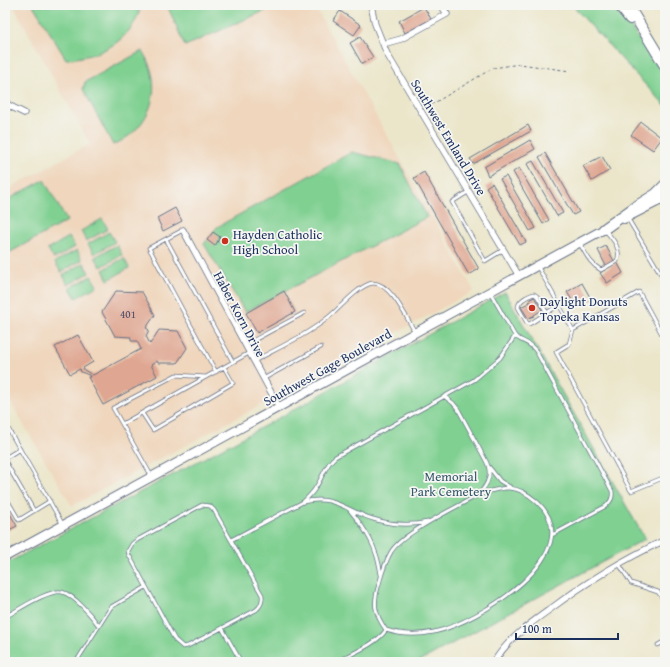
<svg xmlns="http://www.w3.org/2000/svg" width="670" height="667" font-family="'Gentium Book Plus',serif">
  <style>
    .built { fill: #efd6bc }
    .green { fill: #7fd091; stroke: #4d8078 }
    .building { fill: #dfa691 }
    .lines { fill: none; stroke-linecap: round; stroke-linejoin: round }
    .service-casing { stroke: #646f84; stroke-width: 4.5 }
    .minor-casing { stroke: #646f84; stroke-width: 7 }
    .secondary-casing { stroke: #646f84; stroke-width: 10 }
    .motorway-casing { stroke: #646f84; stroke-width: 12 }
    .path { stroke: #646f84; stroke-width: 1; stroke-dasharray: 3 3; stroke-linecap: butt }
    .service { stroke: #fff; stroke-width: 3 }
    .minor { stroke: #fff; stroke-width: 5.5 }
    .secondary { stroke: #fff; stroke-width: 8 }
    .motorway { stroke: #fff; stroke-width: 10 }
    .poi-dot { fill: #c8321e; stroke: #f6f6f2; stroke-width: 1.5 }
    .labels { text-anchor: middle; stroke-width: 3.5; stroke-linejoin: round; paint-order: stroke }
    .number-label { font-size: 11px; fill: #4c4d6b }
    .street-label { font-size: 13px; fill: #1b2f5e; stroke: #f6f6f2 }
    .poi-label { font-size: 13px; fill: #1b2f5e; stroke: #f6f6f2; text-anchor: start }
    .park-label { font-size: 13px; fill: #34576b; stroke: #f6f6f2 }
  </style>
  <rect width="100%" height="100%" fill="#f6f6f2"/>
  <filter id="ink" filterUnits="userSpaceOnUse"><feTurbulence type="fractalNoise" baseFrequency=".025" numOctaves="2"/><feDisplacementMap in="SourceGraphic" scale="8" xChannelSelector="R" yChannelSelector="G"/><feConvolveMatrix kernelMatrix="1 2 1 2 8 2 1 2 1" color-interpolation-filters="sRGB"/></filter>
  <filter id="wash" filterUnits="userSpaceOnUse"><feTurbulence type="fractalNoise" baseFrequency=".012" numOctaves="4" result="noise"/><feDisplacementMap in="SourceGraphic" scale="16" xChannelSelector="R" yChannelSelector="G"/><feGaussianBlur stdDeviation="0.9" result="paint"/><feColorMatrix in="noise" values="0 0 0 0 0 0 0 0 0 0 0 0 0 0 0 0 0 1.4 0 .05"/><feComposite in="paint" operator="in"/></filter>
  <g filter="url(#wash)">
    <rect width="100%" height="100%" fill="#ebe6ca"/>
    <path class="built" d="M13 5H314L474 291 72 506 5 393V191L90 144Z"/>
    <path class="green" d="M33 5H141C133 41 100 57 66 59Z
      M167 5H278L185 46Z
      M572 5H612L632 29 665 76V106Z
      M142 51C166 86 151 129 113 145L83 89 85 82Z
      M352 152 400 164 427 217 245 312 204 244 217 227Z
      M44 180 67 221 5 255V201Z
      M102 219 108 229 86 241 81 231Z
      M109 232 115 242 94 254 88 244Z
      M69 237 75 247 54 259 48 249Z
      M117 245 122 255 101 267 95 257Z
      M77 250 82 260 61 272 55 262Z
      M124 258 129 268 108 280 103 270Z
      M84 263 89 273 68 285 63 275Z
      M91 276 97 286 76 298 70 288Z
      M505 292 645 539 418 662H5V564L268 424Z"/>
    <g id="blocks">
      <path class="building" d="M424 7 431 19 405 33 399 21Z
        M340 11 361 25 354 35 333 21Z
        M360 37 373 57 362 64 350 43Z
        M641 122 662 138 653 150 631 135Z
        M528 125 531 131 473 164 470 159Z
        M530 140 535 149 488 176 484 167Z
        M545 153 579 212 573 215 539 157Z
        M602 156 610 170 592 181 583 166Z
        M533 161 563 213 557 216 527 164Z
        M519 168 549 220 543 224 513 172Z
        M424 172 479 269 469 275 414 178Z
        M506 176 536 228 530 231 500 179Z
        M492 183 526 242 520 245 486 187Z
        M175 208 182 221 163 231 157 218Z
        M213 232 220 237 215 246 207 240Z
        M606 246 614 261 606 266 598 250Z
        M617 262 623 273 607 283 600 273Z
        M582 283 591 299 577 308 567 292Z
        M116 291 142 292 155 315 146 328 149 330 146 336 150 344 159 330 178 331 187 348 177 363H158L157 361 151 365 157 376 103 405 88 377H90L89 375 81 372 80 369 70 374 55 347 78 335 93 362 83 368 84 370 91 374 93 375 141 349 137 341H131V337L115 336 102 312Z
        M284 291 295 312 257 333 246 313Z
        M534 297 542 310 534 315V316L528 318 521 307 530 302 529 300Z
        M5 505 17 526 5 532Z"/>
    </g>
  </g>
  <g filter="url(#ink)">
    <use href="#blocks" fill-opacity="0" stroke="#646f84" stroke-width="1"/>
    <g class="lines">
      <g class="service-casing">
        <path id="service" d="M468 192 452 202 485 261 503 250
          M628 219 665 281
          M183 230 149 248 216 372
          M166 239 233 362
          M580 244C586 254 590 264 601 270L617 261C622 249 613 239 605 230
          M538 267 573 330
          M547 313 537 296 534 294C528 296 519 300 518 307L527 323 529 324 531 323 559 305
          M515 336C525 344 527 340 536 351L612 491C613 498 611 501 606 506L552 535
          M665 340 639 292 573 330 569 344 556 352 631 491 665 477
          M245 345 304 313
          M254 361C278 348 309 334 330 316 340 308 360 284 373 283 391 283 407 319 415 332
          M263 379 321 347
          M142 413 153 430 233 383 224 367
          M5 423 63 525
          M122 424 206 377
          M5 458 20 449
          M5 461 34 511
          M489 467 500 481 510 487
          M152 477 113 408 176 375 206 377 249 353
          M5 496 19 520 50 501
          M303 502C308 497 313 493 316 487 323 477 325 465 335 457L474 380 500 358 515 336 490 292
          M202 505 210 506 214 510 262 595C263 602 261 606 256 610L188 646 183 647 175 640 129 555 128 551 132 544 137 540Z
          M349 509C367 531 377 547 381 575
          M231 540 303 502C334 494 346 511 373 519 392 525 409 526 428 522
          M619 564 631 583 658 592 665 601
          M5 617C18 610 49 589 62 592 74 595 92 616 99 626
          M222 628 241 662
          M386 630C401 635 419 635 434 632 477 623 594 552 536 501 516 483 504 487 480 494
          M658 645 665 641
          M76 662 111 607 146 587
          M336 662C351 654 377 644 386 630 374 613 373 603 379 584 382 573 385 562 391 552 402 533 457 507 478 495 489 484 493 473 485 459L458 409 453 403 445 397"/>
      </g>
      <g class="minor-casing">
        <path id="minor" d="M371 5 375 24 387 54 519 276
          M383 44 401 39 447 14 441 5
          M5 99 8 105 24 113
          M183 230 279 407
          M494 662C508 639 528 625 549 610 585 583 624 559 665 540"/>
      </g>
      <g class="secondary-casing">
        <path id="secondary" d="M624 219 661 200
          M5 557 608 227"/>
      </g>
      <g class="motorway-casing">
        <path id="motorway" d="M619 5 630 19
          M628 5 665 66
          M661 200 665 199
          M604 229 635 207 656 194 665 185"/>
      </g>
      <path class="path" d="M426 108 493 68 520 64 570 71"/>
      <use href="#service" class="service"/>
      <use href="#minor" class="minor"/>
      <use href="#secondary" class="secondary"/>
      <use href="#motorway" class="motorway"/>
    </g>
  </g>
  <g class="poi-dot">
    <circle cx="225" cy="241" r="4"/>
    <circle cx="532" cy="308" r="4"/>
  </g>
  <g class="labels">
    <g class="number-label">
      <text x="128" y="318">401</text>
    </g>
    <g class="street-label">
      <text transform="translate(449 137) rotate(59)" y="5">Southwest Emland Drive</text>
      <text transform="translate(240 314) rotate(62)" y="5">Haber Korn Drive</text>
      <text transform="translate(327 367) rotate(-29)" y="5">Southwest Gage Boulevard</text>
    </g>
    <g class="poi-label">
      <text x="233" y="239">Hayden Catholic<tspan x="233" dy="15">High School</tspan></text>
      <text x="540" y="306">Daylight Donuts<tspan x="540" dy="15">Topeka Kansas</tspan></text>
    </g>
    <g class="park-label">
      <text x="451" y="481">Memorial<tspan x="451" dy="15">Park Cemetery</tspan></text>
    </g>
  </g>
  <rect width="670" height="667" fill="none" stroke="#f6f6f2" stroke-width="20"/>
  <path d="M516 633v6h102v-6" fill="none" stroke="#1b2f5e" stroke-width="2"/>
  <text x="522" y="633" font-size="12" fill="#1b2f5e" stroke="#f6f6f2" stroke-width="3" paint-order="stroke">100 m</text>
</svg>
